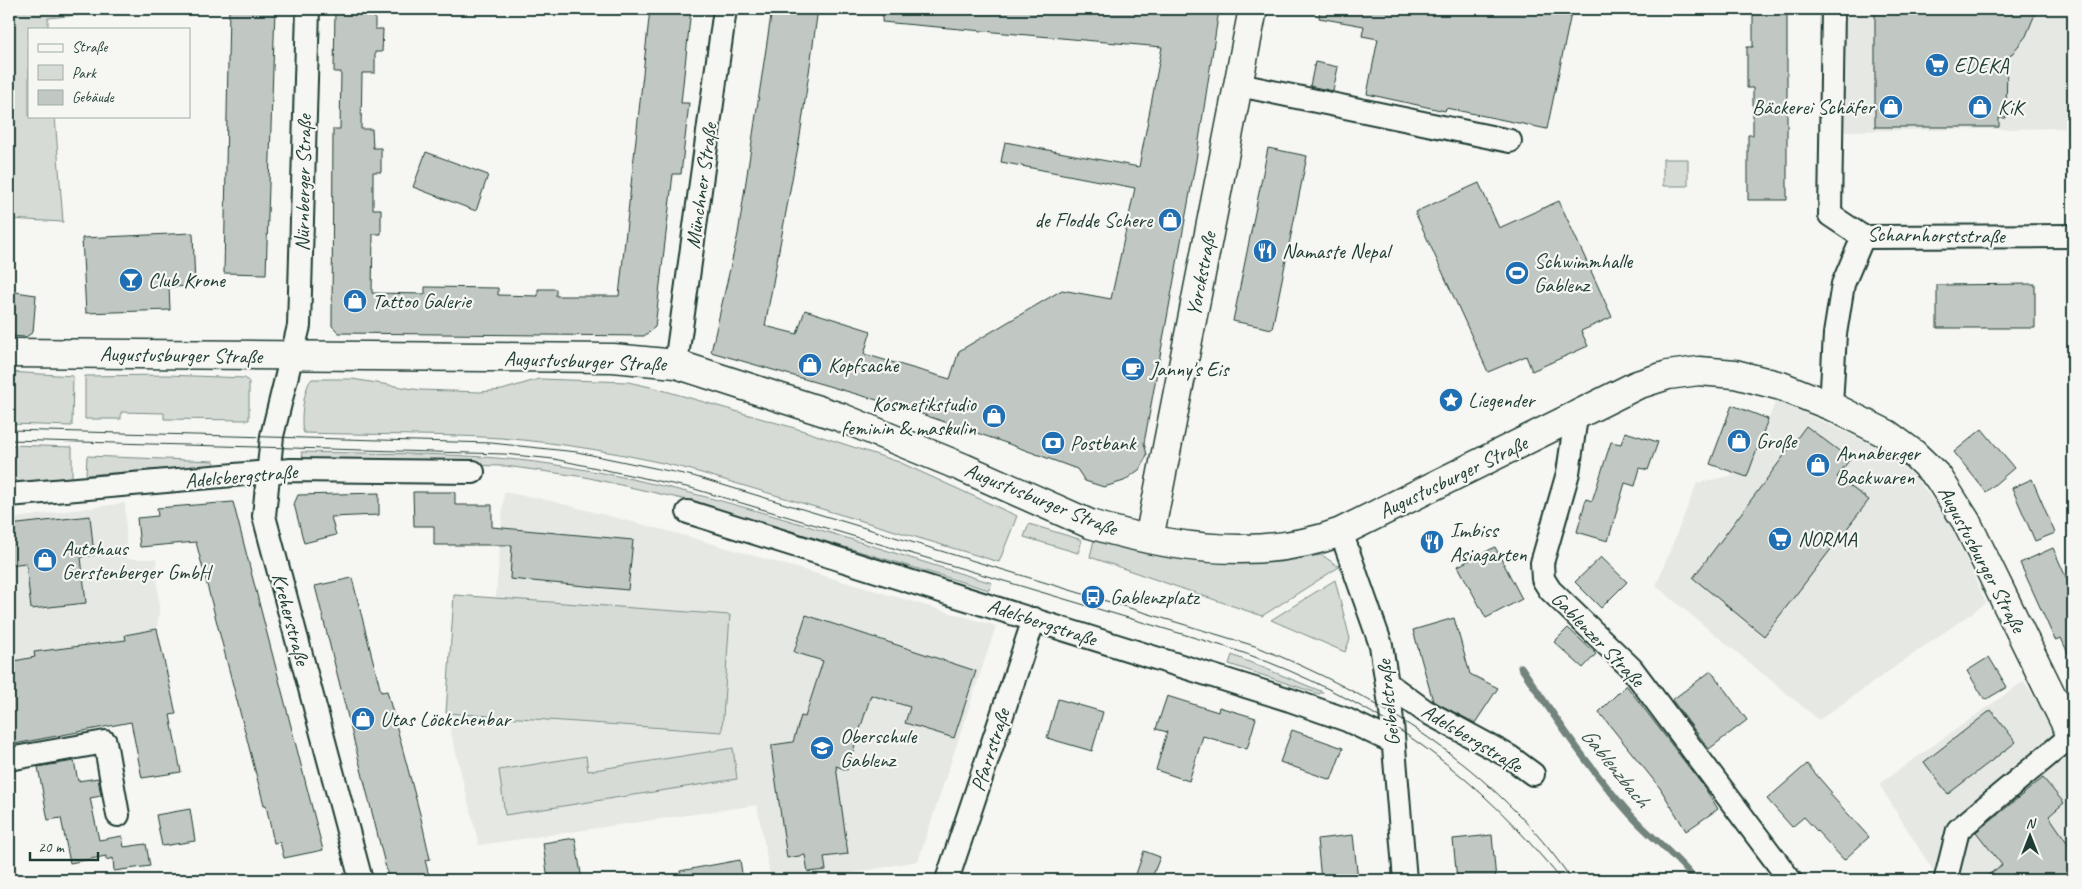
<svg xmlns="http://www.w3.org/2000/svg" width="2082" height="889" font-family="Caveat,sans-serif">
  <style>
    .built { fill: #e6e8e4 }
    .green { fill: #d6dbd6; stroke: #7a8c85 }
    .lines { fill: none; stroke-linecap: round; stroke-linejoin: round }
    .stream { stroke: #72847d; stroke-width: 7 }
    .building { fill: #c1c8c3; stroke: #1f3d34 }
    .minor-casing { stroke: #1f3d34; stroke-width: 26 }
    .major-casing { stroke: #1f3d34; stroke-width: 31 }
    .minor { stroke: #f6f6f2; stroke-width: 22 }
    .major { stroke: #f6f6f2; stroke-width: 28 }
    .tram { stroke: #1f3d34; stroke-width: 1 }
    .labels { text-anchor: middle; stroke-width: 4.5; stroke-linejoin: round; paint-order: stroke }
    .poi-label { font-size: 21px; fill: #1f3d34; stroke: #f6f6f2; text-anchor: start }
    .street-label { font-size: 21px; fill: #1f3d34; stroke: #f6f6f2 }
    .water-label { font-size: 22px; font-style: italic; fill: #425a52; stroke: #f6f6f2 }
  </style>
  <rect width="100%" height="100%" fill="#f6f6f2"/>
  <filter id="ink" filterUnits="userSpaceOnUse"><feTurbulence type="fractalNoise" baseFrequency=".02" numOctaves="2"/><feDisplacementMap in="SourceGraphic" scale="10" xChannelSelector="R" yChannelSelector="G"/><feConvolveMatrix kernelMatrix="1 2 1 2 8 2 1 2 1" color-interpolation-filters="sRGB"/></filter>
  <g filter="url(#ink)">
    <path class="built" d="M1843 9H2073V128L1842 131Z
      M1776 400 1887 451 1919 482 1948 519 1986 603 1819 720 1656 586 1697 483 1748 472Z
      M504 492 547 500 679 534 996 626 918 861 814 880H771L757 805 479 845 446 713 454 595 496 598Z
      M125 503 127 559H156L159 611 157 629 176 714 9 745V519Z
      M2024 681 2073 760V880H1939L1879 784Z"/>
    <path class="green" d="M9 9H134L48 18V29H29V116H55L63 222 9 219Z
      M1663 159H1688V186H1663Z
      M9 372 73 376 72 426 9 424Z
      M167 375 245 378 249 382V420L164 419V413L121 412V419H85V376Z
      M312 379H352L420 390 480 392 502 390 539 379 628 382 655 388 798 429 899 462 1017 516 999 562 688 469C627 454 564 443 501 438 436 434 369 435 304 433 299 425 304 385 312 379Z
      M9 445 72 447V477L9 483Z
      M301 452C383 454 468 452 550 464 699 486 848 540 992 583L989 590 687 500 585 477 506 466 403 464 306 466Z
      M87 456 214 461 215 465 86 475Z
      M1029 524 1082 540 1078 553 1024 537Z
      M1094 540C1178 565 1235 566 1322 555L1339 567 1262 616 1090 557Z
      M1335 580 1350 639 1345 652 1271 620Z
      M454 595 730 615 722 732 446 713Z
      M1232 655 1323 692 1319 694 1229 664Z
      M733 748 737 779 505 815 499 770 586 756 588 771Z"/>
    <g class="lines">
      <path class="stream" d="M1521 667C1555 717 1588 767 1628 812 1649 836 1676 855 1695 880"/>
    </g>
    <path class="building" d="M229 9H275L266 274 224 273Z
      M335 9H375V29H383L382 52H375V73H362L361 129H372L373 148H381V172H373V209H381V234H373L372 293 425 294V287L498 288V295L538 296V289H556V296H619L650 9H691L681 103H689L681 174H673L655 327 644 336 339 333 332 326 333 129H340L341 72H334Z
      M772 9H818L800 136 765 326 797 334 805 310 871 331 864 354 950 379 959 351 1062 290 1111 299 1135 188 1001 162 1005 142 1139 167 1162 47 882 22 883 9 1219 10 1196 160 1144 443 1147 455 1140 469 1124 481 1104 487 1085 481 1077 469 1006 443 901 407 711 352 738 234Z
      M1320 9H1572L1547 129 1446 108 1445 111 1367 94 1378 39 1362 36 1364 26 1319 18Z
      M1753 9H1787V200H1748V135H1753V88H1747V47H1753Z
      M1875 9H2037L2026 36 2007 60 2006 118H1999V127H1875Z
      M1315 62 1338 67 1333 91 1310 86Z
      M1268 148 1307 156 1272 329 1233 321Z
      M426 152 488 175 476 211 413 187Z
      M1479 183 1499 228 1559 201 1612 317 1581 331 1588 346 1532 371 1526 356 1488 372 1415 212Z
      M193 233 195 286 169 287 170 310 86 313 82 238Z
      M2035 284V328H1937V285Z
      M9 291 36 295 33 332 26 337 9 336Z
      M1732 405 1768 419 1747 477 1710 464Z
      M1806 426 1850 459 1837 477 1869 500 1764 636 1693 578Z
      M1982 429 2014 468 1986 492 1954 452Z
      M1625 432 1658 442 1648 470 1640 468 1635 486 1625 483 1608 541 1577 532 1586 499 1592 501 1611 442 1621 444Z
      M2032 479 2055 533 2035 541 2012 488Z
      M413 492H455V505H492V527L633 540 628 590 510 579 512 545H434V526H414Z
      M379 493V515L331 517 336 535 304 543 294 504 298 495Z
      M233 502 323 850 284 858 280 842 274 843 266 805H264L196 542 140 547 137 518 158 516 157 508Z
      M90 516 94 555 81 557 86 603 31 609 26 563 9 565V525Z
      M1495 547 1522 599 1486 618 1458 566Z
      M2053 548 2073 593V664L2061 638 2055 640 2020 563Z
      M1601 557 1627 582 1601 608 1575 582Z
      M352 578 381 692 387 691 420 814 430 859 425 860 430 880H389L315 586Z
      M806 615 976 671 954 738 905 723 910 707 871 695 847 770 836 766 848 854 824 857 826 870 808 872 805 855 787 858 772 754V745L793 742 801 716 805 717 823 661 794 652Z
      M1454 618 1470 674 1498 688 1475 723 1433 701 1413 630Z
      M1568 628 1596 654 1583 668 1554 642Z
      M157 629 176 714 170 715 181 772 142 778 131 722 9 745V662L35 657 34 652 126 640 125 635Z
      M1989 657 2007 687 1985 700 1967 671Z
      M1711 671 1747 720 1709 749 1672 700Z
      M1626 685 1704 787 1718 809 1686 831 1660 788 1599 712Z
      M1167 696 1218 712 1219 707 1256 718 1247 749 1203 736 1189 781 1156 770 1167 732 1156 729Z
      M1058 699 1103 712 1092 751 1047 738Z
      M1991 710 2016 742 1948 794 1924 762Z
      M1292 730 1343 748 1331 780 1280 762Z
      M74 761 78 781 98 778 101 796 90 798 99 840 122 836 124 847 146 844 150 866 114 871 113 858 106 860V856L70 863 61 818 48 820 38 767Z
      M1807 764 1832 793 1830 794 1869 837 1844 860 1804 817 1792 827 1767 799Z
      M2043 778 2064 803 2049 816 2073 851V876L2067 880H1981L2002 865 1976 832Z
      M190 809 195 841 162 846 156 815Z
      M1353 835 1358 880H1321L1317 839Z
      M1492 835 1496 880H1457L1453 839Z
      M575 838 582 880H548L543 843Z
      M1144 851 1160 857 1151 880H1134Z
      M740 860 743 880H681L680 871Z"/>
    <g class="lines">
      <g class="minor-casing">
        <path id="minor" d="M308 9 299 326 272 436 264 516 361 880
          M1833 9 1830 215 1863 237 2073 236
          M1239 85 1510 141
          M676 364 725 9
          M1831 406 1835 334 1843 284 1863 237
          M1576 417 1568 473 1542 563 1543 579 1550 590 1632 669 1790 880
          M9 495 291 470 473 472
          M688 512 1290 700 1347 720 1393 742
          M1341 532 1381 645 1391 711 1405 880
          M1388 684 1425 711 1510 757 1533 774
          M9 759 105 742 118 815
          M947 880 1034 619
          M1948 880 1946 878 1958 830 2071 736"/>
      </g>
      <g class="major-casing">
        <path id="major" d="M9 353 613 358 676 364 840 417 964 468 1090 524C1169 548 1261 562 1341 532L1637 385 1668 375 1699 371 1735 374 1781 386 1831 406 1887 434 1914 454 1938 477 1966 521 2073 739
          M1149 539 1253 9"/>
      </g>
      <use href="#minor" class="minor"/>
      <use href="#major" class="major"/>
      <path class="tram" d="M9 430 491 443 577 452 693 476 1255 646C1378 695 1496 769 1572 880
        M9 440 504 454 554 459 691 488 1226 647C1341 684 1449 751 1529 842 1540 855 1552 867 1561 880"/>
    </g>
  </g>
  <defs>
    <g id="supermarket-disc" transform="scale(1.25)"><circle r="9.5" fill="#1f6fb2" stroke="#f6f6f2"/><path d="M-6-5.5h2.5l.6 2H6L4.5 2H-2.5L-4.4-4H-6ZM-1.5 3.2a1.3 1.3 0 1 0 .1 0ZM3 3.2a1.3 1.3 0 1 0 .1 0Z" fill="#fff"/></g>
    <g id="shop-disc" transform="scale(1.25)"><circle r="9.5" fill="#1f6fb2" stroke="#f6f6f2"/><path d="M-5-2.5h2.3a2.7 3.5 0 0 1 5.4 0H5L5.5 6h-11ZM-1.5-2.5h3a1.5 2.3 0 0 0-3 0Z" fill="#fff"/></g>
    <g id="restaurant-disc" transform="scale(1.25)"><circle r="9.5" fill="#1f6fb2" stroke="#f6f6f2"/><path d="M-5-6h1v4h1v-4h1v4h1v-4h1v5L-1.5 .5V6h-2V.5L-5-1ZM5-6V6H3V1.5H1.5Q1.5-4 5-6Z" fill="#fff"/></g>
    <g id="stadium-disc" transform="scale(1.25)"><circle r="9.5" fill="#1f6fb2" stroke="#f6f6f2"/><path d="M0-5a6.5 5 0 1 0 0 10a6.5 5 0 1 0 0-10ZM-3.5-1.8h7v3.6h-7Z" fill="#fff"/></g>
    <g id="bar-disc" transform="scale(1.25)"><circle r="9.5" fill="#1f6fb2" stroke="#f6f6f2"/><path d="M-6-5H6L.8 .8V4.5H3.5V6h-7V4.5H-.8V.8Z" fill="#fff"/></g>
    <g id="cafe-disc" transform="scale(1.25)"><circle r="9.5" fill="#1f6fb2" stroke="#f6f6f2"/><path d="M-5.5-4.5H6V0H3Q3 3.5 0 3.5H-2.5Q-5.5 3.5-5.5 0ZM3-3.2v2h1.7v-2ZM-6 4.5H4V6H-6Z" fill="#fff"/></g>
    <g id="sight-disc" transform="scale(1.25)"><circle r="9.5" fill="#1f6fb2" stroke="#f6f6f2"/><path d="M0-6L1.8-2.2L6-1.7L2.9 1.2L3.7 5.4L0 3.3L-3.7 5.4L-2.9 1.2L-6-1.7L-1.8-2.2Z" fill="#fff"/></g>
    <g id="bank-disc" transform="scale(1.25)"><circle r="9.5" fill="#1f6fb2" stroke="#f6f6f2"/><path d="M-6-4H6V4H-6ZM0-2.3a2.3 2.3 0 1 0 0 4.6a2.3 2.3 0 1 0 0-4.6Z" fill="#fff"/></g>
    <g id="bus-disc" transform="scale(1.25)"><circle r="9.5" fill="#1f6fb2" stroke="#f6f6f2"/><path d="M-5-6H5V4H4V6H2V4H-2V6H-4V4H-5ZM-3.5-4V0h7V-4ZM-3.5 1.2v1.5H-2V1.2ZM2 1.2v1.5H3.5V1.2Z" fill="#fff"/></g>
    <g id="school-disc" transform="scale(1.25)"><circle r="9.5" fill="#1f6fb2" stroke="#f6f6f2"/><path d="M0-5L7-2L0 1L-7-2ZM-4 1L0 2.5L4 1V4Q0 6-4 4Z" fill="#fff"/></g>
  </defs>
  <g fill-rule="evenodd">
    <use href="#supermarket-disc" x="1937" y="65"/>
    <use href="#shop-disc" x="1891" y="107"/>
    <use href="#shop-disc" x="1980" y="107"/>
    <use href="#shop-disc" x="1170" y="220"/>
    <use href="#restaurant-disc" x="1265" y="251"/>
    <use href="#stadium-disc" x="1517" y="273"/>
    <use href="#bar-disc" x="131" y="280"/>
    <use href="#shop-disc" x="355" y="301"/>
    <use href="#shop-disc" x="810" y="365"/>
    <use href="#cafe-disc" x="1133" y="369"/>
    <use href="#sight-disc" x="1451" y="400"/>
    <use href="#shop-disc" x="994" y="416"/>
    <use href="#shop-disc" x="1739" y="441"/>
    <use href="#bank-disc" x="1053" y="443"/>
    <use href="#shop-disc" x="1818" y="465"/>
    <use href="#supermarket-disc" x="1780" y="539"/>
    <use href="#restaurant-disc" x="1432" y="542"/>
    <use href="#shop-disc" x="45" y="560"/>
    <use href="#bus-disc" x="1093" y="597"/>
    <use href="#shop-disc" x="363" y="719"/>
    <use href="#school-disc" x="822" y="748"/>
  </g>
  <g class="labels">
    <g class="poi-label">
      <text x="1954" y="72">EDEKA</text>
      <text x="1874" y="114" text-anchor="end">Bäckerei Schäfer</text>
      <text x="1998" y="114">KiK</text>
      <text x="1152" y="227" text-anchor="end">de Flodde Schere</text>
      <text x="1282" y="258">Namaste Nepal</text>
      <text x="1534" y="268">Schwimmhalle<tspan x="1534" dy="24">Gablenz</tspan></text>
      <text x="148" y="287">Club Krone</text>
      <text x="372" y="308">Tattoo Galerie</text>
      <text x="828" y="372">Kopfsache</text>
      <text x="1150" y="376">Janny's Eis</text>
      <text x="1468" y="407">Liegender</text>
      <text x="976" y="411" text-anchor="end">Kosmetikstudio<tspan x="976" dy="24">feminin &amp; maskulin</tspan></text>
      <text x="1756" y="448">Große</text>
      <text x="1070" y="450">Postbank</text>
      <text x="1836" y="460">Annaberger<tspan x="1836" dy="24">Backwaren</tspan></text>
      <text x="1450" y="537">Imbiss<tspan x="1450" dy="24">Asiagarten</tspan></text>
      <text x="1798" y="546">NORMA</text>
      <text x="62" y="555">Autohaus<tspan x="62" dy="24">Gerstenberger GmbH</tspan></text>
      <text x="1110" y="604">Gablenzplatz</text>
      <text x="380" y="726">Utas Löckchenbar</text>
      <text x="840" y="743">Oberschule<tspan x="840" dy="24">Gablenz</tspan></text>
    </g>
    <g class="street-label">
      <text transform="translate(303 183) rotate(-89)" y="7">Nürnberger Straße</text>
      <text transform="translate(701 186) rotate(-82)" y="7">Münchner Straße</text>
      <text transform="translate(1936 235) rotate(1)" y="7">Scharnhorststraße</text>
      <text transform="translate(1201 274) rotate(-79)" y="7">Yorckstraße</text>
      <text transform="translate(181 355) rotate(1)" y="7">Augustusburger Straße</text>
      <text transform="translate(585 361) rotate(2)" y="7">Augustusburger Straße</text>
      <text transform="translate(241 476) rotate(-5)" y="7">Adelsbergstraße</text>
      <text transform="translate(1453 477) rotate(-26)" y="7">Augustusburger Straße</text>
      <text transform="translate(1041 499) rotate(22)" y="7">Augustusburger Straße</text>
      <text transform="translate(1982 559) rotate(62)" y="7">Augustusburger Straße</text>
      <text transform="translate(291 619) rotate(75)" y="7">Kreherstraße</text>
      <text transform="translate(1042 622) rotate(18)" y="7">Adelsbergstraße</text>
      <text transform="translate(1598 639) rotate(46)" y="7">Gablenzer Straße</text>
      <text transform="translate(1388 703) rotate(-96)" y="7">Geibelstraße</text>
      <text transform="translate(1472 738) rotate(31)" y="7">Adelsbergstraße</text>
      <text transform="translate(990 750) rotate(-72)" y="7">Pfarrstraße</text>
    </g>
    <g class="water-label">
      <text transform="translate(1616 767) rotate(51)" y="8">Gablenzbach</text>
    </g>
  </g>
  <rect width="2082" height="889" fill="none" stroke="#f6f6f2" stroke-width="30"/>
  <rect x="15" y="15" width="2052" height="859" fill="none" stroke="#1f3d34" stroke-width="2" filter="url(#ink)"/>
  <rect x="28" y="28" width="162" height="90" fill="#f6f6f2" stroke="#a0aca6"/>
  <rect x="38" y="44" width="25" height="8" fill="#f6f6f2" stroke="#a0aca6"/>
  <text x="72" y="52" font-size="15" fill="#1f3d34">Straße</text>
  <rect x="38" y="65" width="25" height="15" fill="#d6dbd6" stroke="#a0aca6"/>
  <text x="72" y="78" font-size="15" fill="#1f3d34">Park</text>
  <rect x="38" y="90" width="25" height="15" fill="#c1c8c3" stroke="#a0aca6"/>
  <text x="72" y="102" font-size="15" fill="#1f3d34">Gebäude</text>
  <g transform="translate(2030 836)" stroke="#f6f6f2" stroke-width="4" paint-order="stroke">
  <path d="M0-4L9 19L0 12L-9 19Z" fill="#1f3d34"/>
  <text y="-8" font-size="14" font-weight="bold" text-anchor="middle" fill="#1f3d34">N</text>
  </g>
  <path d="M30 852v8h68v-8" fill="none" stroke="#1f3d34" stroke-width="2.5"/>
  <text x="38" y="852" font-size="15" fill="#1f3d34" stroke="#f6f6f2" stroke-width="4" paint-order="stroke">20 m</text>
</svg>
